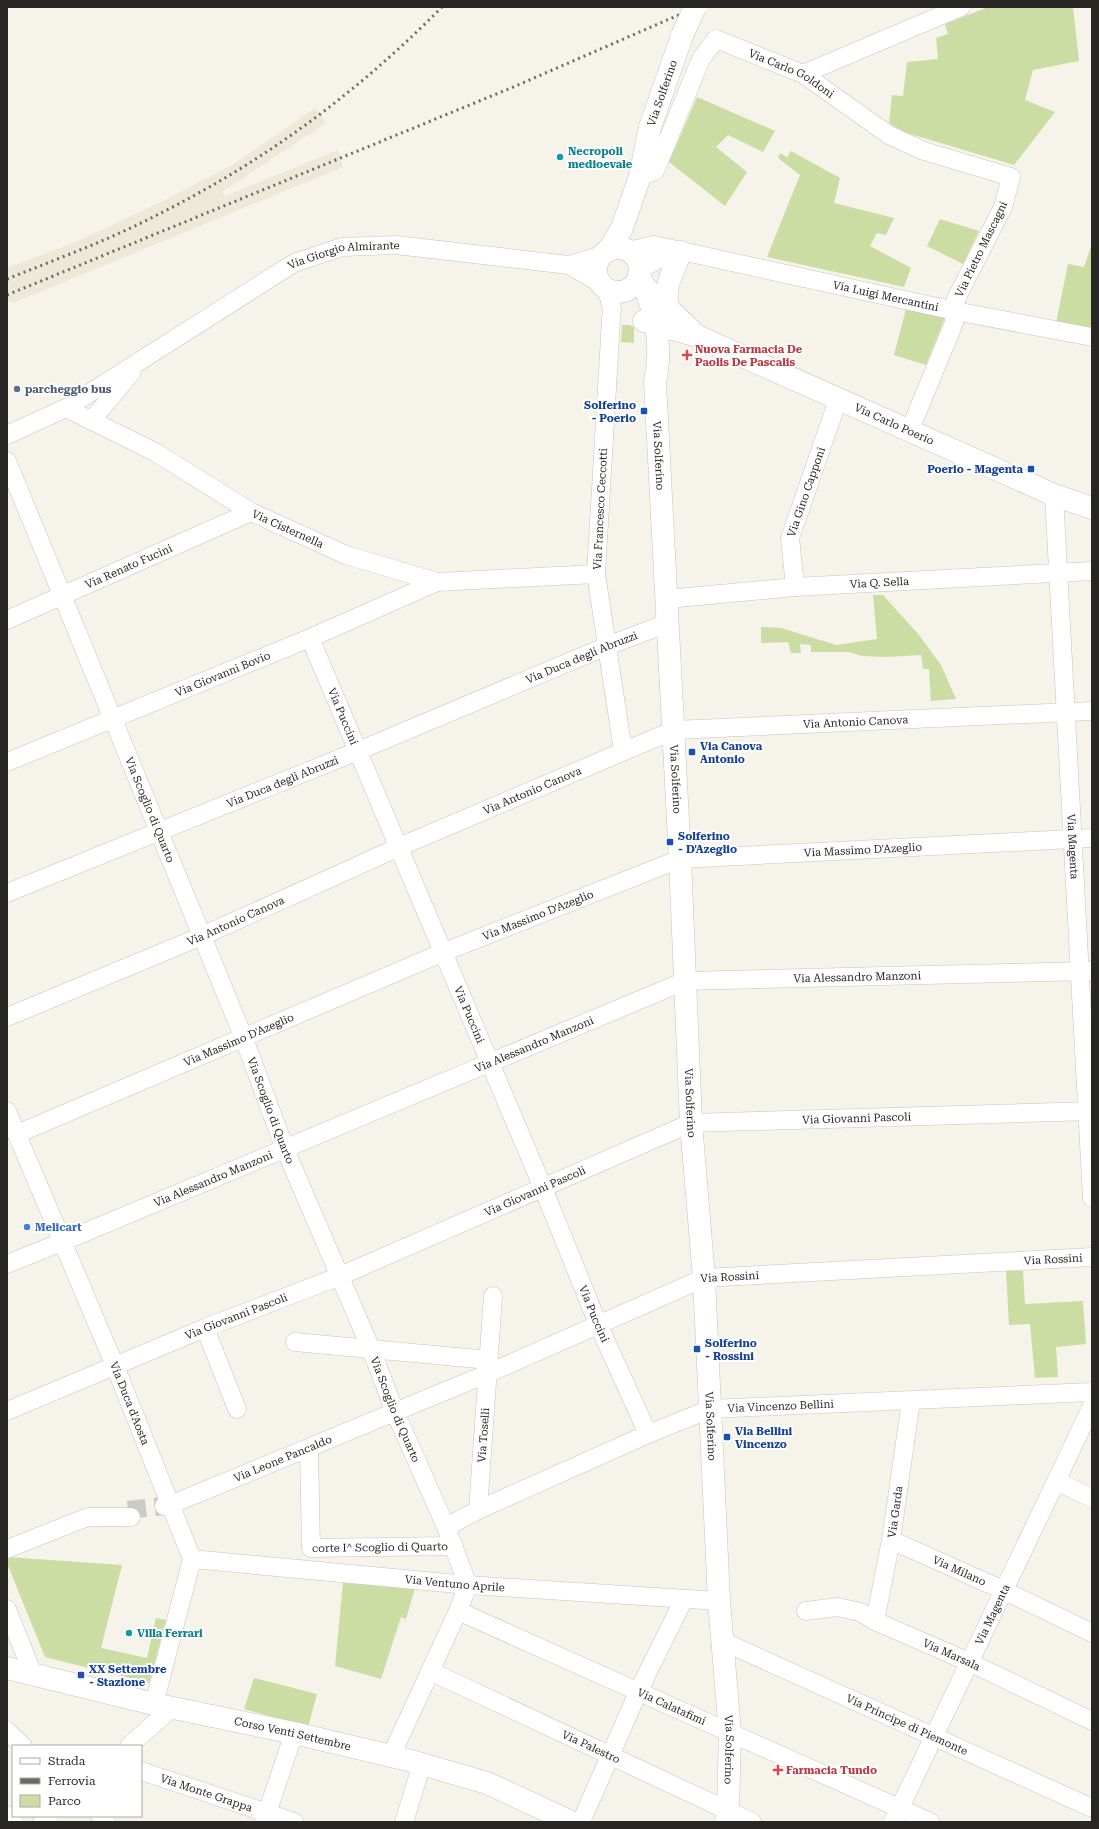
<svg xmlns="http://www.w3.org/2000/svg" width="1099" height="1829" font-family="'Roboto Serif',serif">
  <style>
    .built { fill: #ece9d8 }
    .green { fill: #cbdda2 }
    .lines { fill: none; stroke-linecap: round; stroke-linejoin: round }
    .street-tunnel { stroke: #cccac2; stroke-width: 18; stroke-dasharray: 18 9; stroke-linecap: butt }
    .street-casing { stroke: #c6c4bb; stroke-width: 19 }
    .secondary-casing { stroke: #c6c4bb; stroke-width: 23 }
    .street { stroke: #fff; stroke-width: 18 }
    .secondary { stroke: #fff; stroke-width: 22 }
    .rail { stroke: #6c6a65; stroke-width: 3; stroke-dasharray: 2 4; stroke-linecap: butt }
    .secondary-bridge-casing { stroke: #c6c4bb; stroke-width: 23; stroke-linecap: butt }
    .secondary-bridge { stroke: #fff; stroke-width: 22 }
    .culture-dot { fill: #0f9aa8; stroke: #fff; stroke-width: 1.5 }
    .health-dot { fill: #e0444e; stroke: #fff; stroke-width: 1.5 }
    .service-dot { fill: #5c6f8a; stroke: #fff; stroke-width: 1.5 }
    .transit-dot { fill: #1a4fb4; stroke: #fff; stroke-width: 1.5 }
    .shop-dot { fill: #3f7fe0; stroke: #fff; stroke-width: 1.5 }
    .labels { text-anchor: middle; stroke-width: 4; stroke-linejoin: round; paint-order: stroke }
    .street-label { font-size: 11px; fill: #282724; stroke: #fff }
    .culture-label { font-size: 11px; font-weight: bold; fill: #0d838f; stroke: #fff; text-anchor: start }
    .health-label { font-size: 11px; font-weight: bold; fill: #be3a42; stroke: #fff; text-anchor: start }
    .service-label { font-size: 11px; font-weight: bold; fill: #4e5e75; stroke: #fff; text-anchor: start }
    .transit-label { font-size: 11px; font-weight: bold; fill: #164399; stroke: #fff; text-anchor: start }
    .shop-label { font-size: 11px; font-weight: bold; fill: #366cbe; stroke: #fff; text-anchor: start }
  </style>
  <rect width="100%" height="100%" fill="#f5f3ea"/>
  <path class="built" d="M315 108 326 123 222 192 225 196 338 150 343 167 13 303 12 300 7 302V268L78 241 161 202 234 164Z"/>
  <path class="green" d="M988 7H1084H1073L1079 61 1033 70 1025 100 1055 112 1014 165 904 132 889 123 892 95 903 96 907 62 938 59 936 38 948 34 945 24Z
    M697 97 775 131 763 152 728 135 716 147 747 172 725 206 669 162Z
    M791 151 840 178 834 203 894 218 886 235 877 233 870 246 911 268 904 287 767 257 800 175 778 158 780 153 787 157Z
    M940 219 979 231 963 264 927 246Z
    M1092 244V330L1056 323 1068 264 1084 267Z
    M906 309 945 318 926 365 894 355Z
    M622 325H629L634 327V343L621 342Z
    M873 595H883L919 635 941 665 956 699 931 701 929 669H923L921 655 886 657 862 656 849 652H811V645L800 644 801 653H791L788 642 761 643V627L781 628 836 645 877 639Z
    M1006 1271H1023L1025 1304 1083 1301 1086 1344 1056 1347 1058 1377 1035 1378 1030 1324 1009 1325Z
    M7 1557 122 1565 101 1648 147 1658 156 1618 166 1620 149 1683 45 1657 7 1563Z
    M343 1583 415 1588 406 1619 401 1617 381 1679 335 1666Z
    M254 1678 317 1694 308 1727 244 1709Z"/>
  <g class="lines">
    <path class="street-tunnel" d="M128 1510 164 1506"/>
    <g class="street-casing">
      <g id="street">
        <path d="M803 74 961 7"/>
        <path id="s1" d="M640 176 655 171 701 59 716 39 803 74 889 135 924 151 1011 177 1003 207 956 299 954 323 909 432"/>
        <path id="s2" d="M628 251 654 245 955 311 1092 337"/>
        <path d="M569 265 600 283"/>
        <path d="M640 270 666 255 680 253"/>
        <path d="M607 290 612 309 611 320 596 574 623 751"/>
        <path id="s3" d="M66 408 155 452 251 512 346 555 437 582 596 574"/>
        <path d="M91 421 132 372"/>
        <path id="s4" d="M7 435 66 408 294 263 342 247 396 245 569 265 602 255"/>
        <path id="s5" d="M7 461 243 1036 285 1149 371 1349 395 1412 446 1527 468 1585 458 1611 391 1756"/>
        <path id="s6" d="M1054 495 1092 1198"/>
        <path id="s7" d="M795 587 790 538 838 400"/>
        <path id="s8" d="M667 599 795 587 1092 571"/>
        <path id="s9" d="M7 620 251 512"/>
        <path id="s10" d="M310 638 543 1188 598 1324 648 1434"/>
        <path id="s11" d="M7 762 310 638 437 582"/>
        <path id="s12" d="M7 893 358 751 607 646 668 623"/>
        <path id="s13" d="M7 1017 202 936 399 847 674 730 1092 711"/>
        <path id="s14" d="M7 1111 115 1366 192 1559 154 1704"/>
        <path id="s15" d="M17 1134 444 952 680 859 1092 838"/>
        <path id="s16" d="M7 1264 62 1242 685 981 1092 971"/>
        <path d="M205 1328 237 1409"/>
        <path d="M295 1342 489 1360"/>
        <path id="s17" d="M7 1411 205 1328 340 1276 691 1123 1092 1111"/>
        <path id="s18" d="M309 1448 311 1548 454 1546"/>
        <path d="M1056 1481 1092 1498"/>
        <path id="s19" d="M164 1506 170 1505 489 1373 704 1278 1092 1257"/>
        <path id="s20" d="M478 1510 493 1296"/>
        <path id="s21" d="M446 1527 478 1510 648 1434 710 1409 1092 1392"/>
        <path id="s22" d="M891 1540 1003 1590 1092 1633"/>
        <path d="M7 1549 88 1517H131"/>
        <path id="s23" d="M192 1559 468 1585 719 1601"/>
        <path d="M7 1609 33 1674"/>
        <path id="s24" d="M458 1611 930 1822"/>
        <path id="s25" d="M806 1611 838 1607 860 1612 875 1621 969 1662 1092 1721"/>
        <path id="s26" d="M875 1621 891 1540 911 1401"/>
        <path id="s27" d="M722 1641 1092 1808"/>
        <path id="s28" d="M430 1671 752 1822"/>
        <path d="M7 1731 23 1746"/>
        <path d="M129 1746 172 1708"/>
        <path id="s29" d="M141 1771 294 1822"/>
        <path d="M7 1815 14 1822"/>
        <path d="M100 1816 106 1822"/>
        <path d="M42 1822 49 1816"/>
        <path d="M264 1822 294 1733"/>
        <path d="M404 1822 422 1764"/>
        <path d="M581 1822 639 1690 684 1599"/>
        <path id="s30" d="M893 1822 1092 1406"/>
      </g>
    </g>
    <g class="secondary-casing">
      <g id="secondary">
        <circle cx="618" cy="270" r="22"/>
        <path id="s31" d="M608 251 622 228 640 176 650 127 682 36"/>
        <path id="s32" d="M639 275C655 308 663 346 655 382L680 859 691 1123 704 1278 719 1601 730 1733 728 1811 726 1822"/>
        <path d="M647 289 696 335"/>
        <path d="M668 308C663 288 673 271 681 252"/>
        <path id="s33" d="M644 321 697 336 1054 495 1092 508"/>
        <path id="s34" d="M7 1668 154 1704 294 1733 408 1760 487 1783 571 1822"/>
      </g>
    </g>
    <use href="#street" class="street"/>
    <use href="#secondary" class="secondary"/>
    <path class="rail" d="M7 279C57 259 109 240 157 215 265 161 357 93 442 7
      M7 295 511 88 697 7"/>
    <g class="secondary-bridge-casing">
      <path id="secondary-bridge" d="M682 36 695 7"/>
    </g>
    <use href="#secondary-bridge" class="secondary-bridge"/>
  </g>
  <g class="culture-dot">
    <circle cx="560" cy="157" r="4"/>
    <circle cx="129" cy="1633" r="4"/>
  </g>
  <g class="health-dot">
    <path d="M685 349h4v4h4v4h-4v4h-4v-4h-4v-4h4z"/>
    <path d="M776 1764h4v4h4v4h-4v4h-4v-4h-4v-4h4z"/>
  </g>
  <circle class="service-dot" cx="17" cy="389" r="4"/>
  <g class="transit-dot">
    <rect x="640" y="407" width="8" height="8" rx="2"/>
    <rect x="1027" y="465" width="8" height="8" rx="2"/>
    <rect x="688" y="748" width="8" height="8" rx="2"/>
    <rect x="666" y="838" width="8" height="8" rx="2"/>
    <rect x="693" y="1345" width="8" height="8" rx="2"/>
    <rect x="723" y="1433" width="8" height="8" rx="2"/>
    <rect x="77" y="1671" width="8" height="8" rx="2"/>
  </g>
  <circle class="shop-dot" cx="27" cy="1227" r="4"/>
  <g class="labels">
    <g class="street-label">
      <text dy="4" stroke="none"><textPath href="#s1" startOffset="245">Via Carlo Goldoni</textPath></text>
      <text dy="4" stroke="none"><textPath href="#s31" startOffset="168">Via Solferino</textPath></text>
      <text transform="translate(981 249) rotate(-64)" y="4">Via Pietro Mascagni</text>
      <text dy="4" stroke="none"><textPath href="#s4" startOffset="386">Via Giorgio Almirante</textPath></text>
      <text dy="4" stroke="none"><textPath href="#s2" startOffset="264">Via Luigi Mercantini</textPath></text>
      <text dy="4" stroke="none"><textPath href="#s33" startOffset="271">Via Carlo Poerio</textPath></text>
      <text dy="4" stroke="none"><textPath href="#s32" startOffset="184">Via Solferino</textPath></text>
      <text dy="4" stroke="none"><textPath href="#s7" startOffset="98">Via Gino Capponi</textPath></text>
      <text transform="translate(600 509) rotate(-87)" y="4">Via Francesco Ceccotti</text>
      <text dy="4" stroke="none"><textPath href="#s3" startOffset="253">Via Cisternella</textPath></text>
      <text dy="4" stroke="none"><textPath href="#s9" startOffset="133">Via Renato Fucini</textPath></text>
      <text dy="4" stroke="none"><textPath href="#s8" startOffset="213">Via Q. Sella</textPath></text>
      <text dy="4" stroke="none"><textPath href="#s12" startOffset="621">Via Duca degli Abruzzi</textPath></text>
      <text dy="4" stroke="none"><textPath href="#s11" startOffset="233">Via Giovanni Bovio</textPath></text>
      <text dy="4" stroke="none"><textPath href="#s10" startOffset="85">Via Puccini</textPath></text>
      <text dy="4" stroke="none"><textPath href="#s13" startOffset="908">Via Antonio Canova</textPath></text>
      <text dy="4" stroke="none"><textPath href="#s32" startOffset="508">Via Solferino</textPath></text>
      <text dy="4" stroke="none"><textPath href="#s12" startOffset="297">Via Duca degli Abruzzi</textPath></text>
      <text dy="4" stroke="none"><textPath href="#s13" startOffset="572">Via Antonio Canova</textPath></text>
      <text dy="4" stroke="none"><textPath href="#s5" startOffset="377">Via Scoglio di Quarto</textPath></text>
      <text dy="4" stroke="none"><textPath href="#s6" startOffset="352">Via Magenta</textPath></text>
      <text dy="4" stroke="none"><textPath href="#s15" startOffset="901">Via Massimo D'Azeglio</textPath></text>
      <text dy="4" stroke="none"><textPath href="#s15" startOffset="565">Via Massimo D'Azeglio</textPath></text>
      <text dy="4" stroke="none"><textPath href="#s13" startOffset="248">Via Antonio Canova</textPath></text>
      <text dy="4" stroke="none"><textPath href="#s16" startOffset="907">Via Alessandro Manzoni</textPath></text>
      <text dy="4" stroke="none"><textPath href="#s10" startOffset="409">Via Puccini</textPath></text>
      <text dy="4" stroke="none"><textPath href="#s15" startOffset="241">Via Massimo D'Azeglio</textPath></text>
      <text dy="4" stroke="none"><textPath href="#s16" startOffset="571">Via Alessandro Manzoni</textPath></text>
      <text dy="4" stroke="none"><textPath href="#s32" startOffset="832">Via Solferino</textPath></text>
      <text dy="4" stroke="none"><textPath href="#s5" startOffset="701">Via Scoglio di Quarto</textPath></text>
      <text dy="4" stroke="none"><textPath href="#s17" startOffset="908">Via Giovanni Pascoli</textPath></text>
      <text dy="4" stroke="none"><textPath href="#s16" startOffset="223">Via Alessandro Manzoni</textPath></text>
      <text dy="4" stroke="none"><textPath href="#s17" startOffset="572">Via Giovanni Pascoli</textPath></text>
      <text dy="4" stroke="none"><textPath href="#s19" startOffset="936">Via Rossini</textPath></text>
      <text dy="4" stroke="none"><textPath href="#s19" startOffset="612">Via Rossini</textPath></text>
      <text dy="4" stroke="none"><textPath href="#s10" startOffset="733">Via Puccini</textPath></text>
      <text dy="4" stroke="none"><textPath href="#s17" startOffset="248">Via Giovanni Pascoli</textPath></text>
      <text dy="4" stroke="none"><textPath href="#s14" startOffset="317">Via Duca d'Aosta</textPath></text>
      <text dy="4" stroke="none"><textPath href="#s21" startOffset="360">Via Vincenzo Bellini</textPath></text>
      <text dy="4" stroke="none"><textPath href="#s5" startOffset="1025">Via Scoglio di Quarto</textPath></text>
      <text dy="4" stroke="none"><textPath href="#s32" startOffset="1156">Via Solferino</textPath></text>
      <text dy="4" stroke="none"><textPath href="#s20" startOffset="75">Via Toselli</textPath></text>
      <text dy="4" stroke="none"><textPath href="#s19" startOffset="128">Via Leone Pancaldo</textPath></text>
      <text dy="4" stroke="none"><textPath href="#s26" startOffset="111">Via Garda</textPath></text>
      <text dy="4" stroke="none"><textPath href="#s18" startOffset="169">corte I^ Scoglio di Quarto</textPath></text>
      <text dy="4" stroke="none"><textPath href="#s22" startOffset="75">Via Milano</textPath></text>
      <text dy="4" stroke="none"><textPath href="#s23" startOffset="264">Via Ventuno Aprile</textPath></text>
      <text dy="4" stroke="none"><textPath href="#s30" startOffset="230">Via Magenta</textPath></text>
      <text dy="4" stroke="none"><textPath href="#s25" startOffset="156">Via Marsala</textPath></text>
      <text dy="4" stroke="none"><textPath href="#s24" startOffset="234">Via Calatafimi</textPath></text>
      <text dy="4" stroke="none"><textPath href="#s27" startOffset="203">Via Principe di Piemonte</textPath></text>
      <text dy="4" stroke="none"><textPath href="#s34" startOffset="293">Corso Venti Settembre</textPath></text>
      <text dy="4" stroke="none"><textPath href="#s28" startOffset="178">Via Palestro</textPath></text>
      <text dy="4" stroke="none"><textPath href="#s32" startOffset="1480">Via Solferino</textPath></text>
      <text dy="4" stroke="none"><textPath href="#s29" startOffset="69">Via Monte Grappa</textPath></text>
    </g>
    <g class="culture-label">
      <text x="568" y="155">Necropoli<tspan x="568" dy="13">medioevale</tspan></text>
      <text x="137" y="1637">Villa Ferrari</text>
    </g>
    <g class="health-label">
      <text x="695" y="353">Nuova Farmacia De<tspan x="695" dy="13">Paolis De Pascalis</tspan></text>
      <text x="786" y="1774">Farmacia Tundo</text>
    </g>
    <g class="service-label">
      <text x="25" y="393">parcheggio bus</text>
    </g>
    <g class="transit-label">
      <text x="636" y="409" text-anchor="end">Solferino<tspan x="636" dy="13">- Poerio</tspan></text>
      <text x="1023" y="473" text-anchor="end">Poerio - Magenta</text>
      <text x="700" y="750">Via Canova<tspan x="700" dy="13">Antonio</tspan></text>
      <text x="678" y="840">Solferino<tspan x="678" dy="13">- D'Azeglio</tspan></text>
      <text x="705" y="1347">Solferino<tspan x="705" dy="13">- Rossini</tspan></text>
      <text x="735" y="1435">Via Bellini<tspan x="735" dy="13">Vincenzo</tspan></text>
      <text x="89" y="1673">XX Settembre<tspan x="89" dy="13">- Stazione</tspan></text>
    </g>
    <g class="shop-label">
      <text x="35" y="1231">Melicart</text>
    </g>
  </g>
  <rect width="1099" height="1829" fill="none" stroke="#282724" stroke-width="16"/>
  <rect x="12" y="1745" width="130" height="72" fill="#ffffff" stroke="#a9a9a7"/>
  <rect x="20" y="1758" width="20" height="6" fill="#ffffff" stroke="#a9a9a7"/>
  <text x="48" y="1765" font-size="12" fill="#282724">Strada</text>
  <rect x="20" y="1778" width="20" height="6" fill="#6c6a65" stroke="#a9a9a7"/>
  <text x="48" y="1785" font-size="12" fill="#282724">Ferrovia</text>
  <rect x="20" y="1795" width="20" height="12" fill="#cbdda2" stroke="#a9a9a7"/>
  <text x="48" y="1805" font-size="12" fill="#282724">Parco</text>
</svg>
